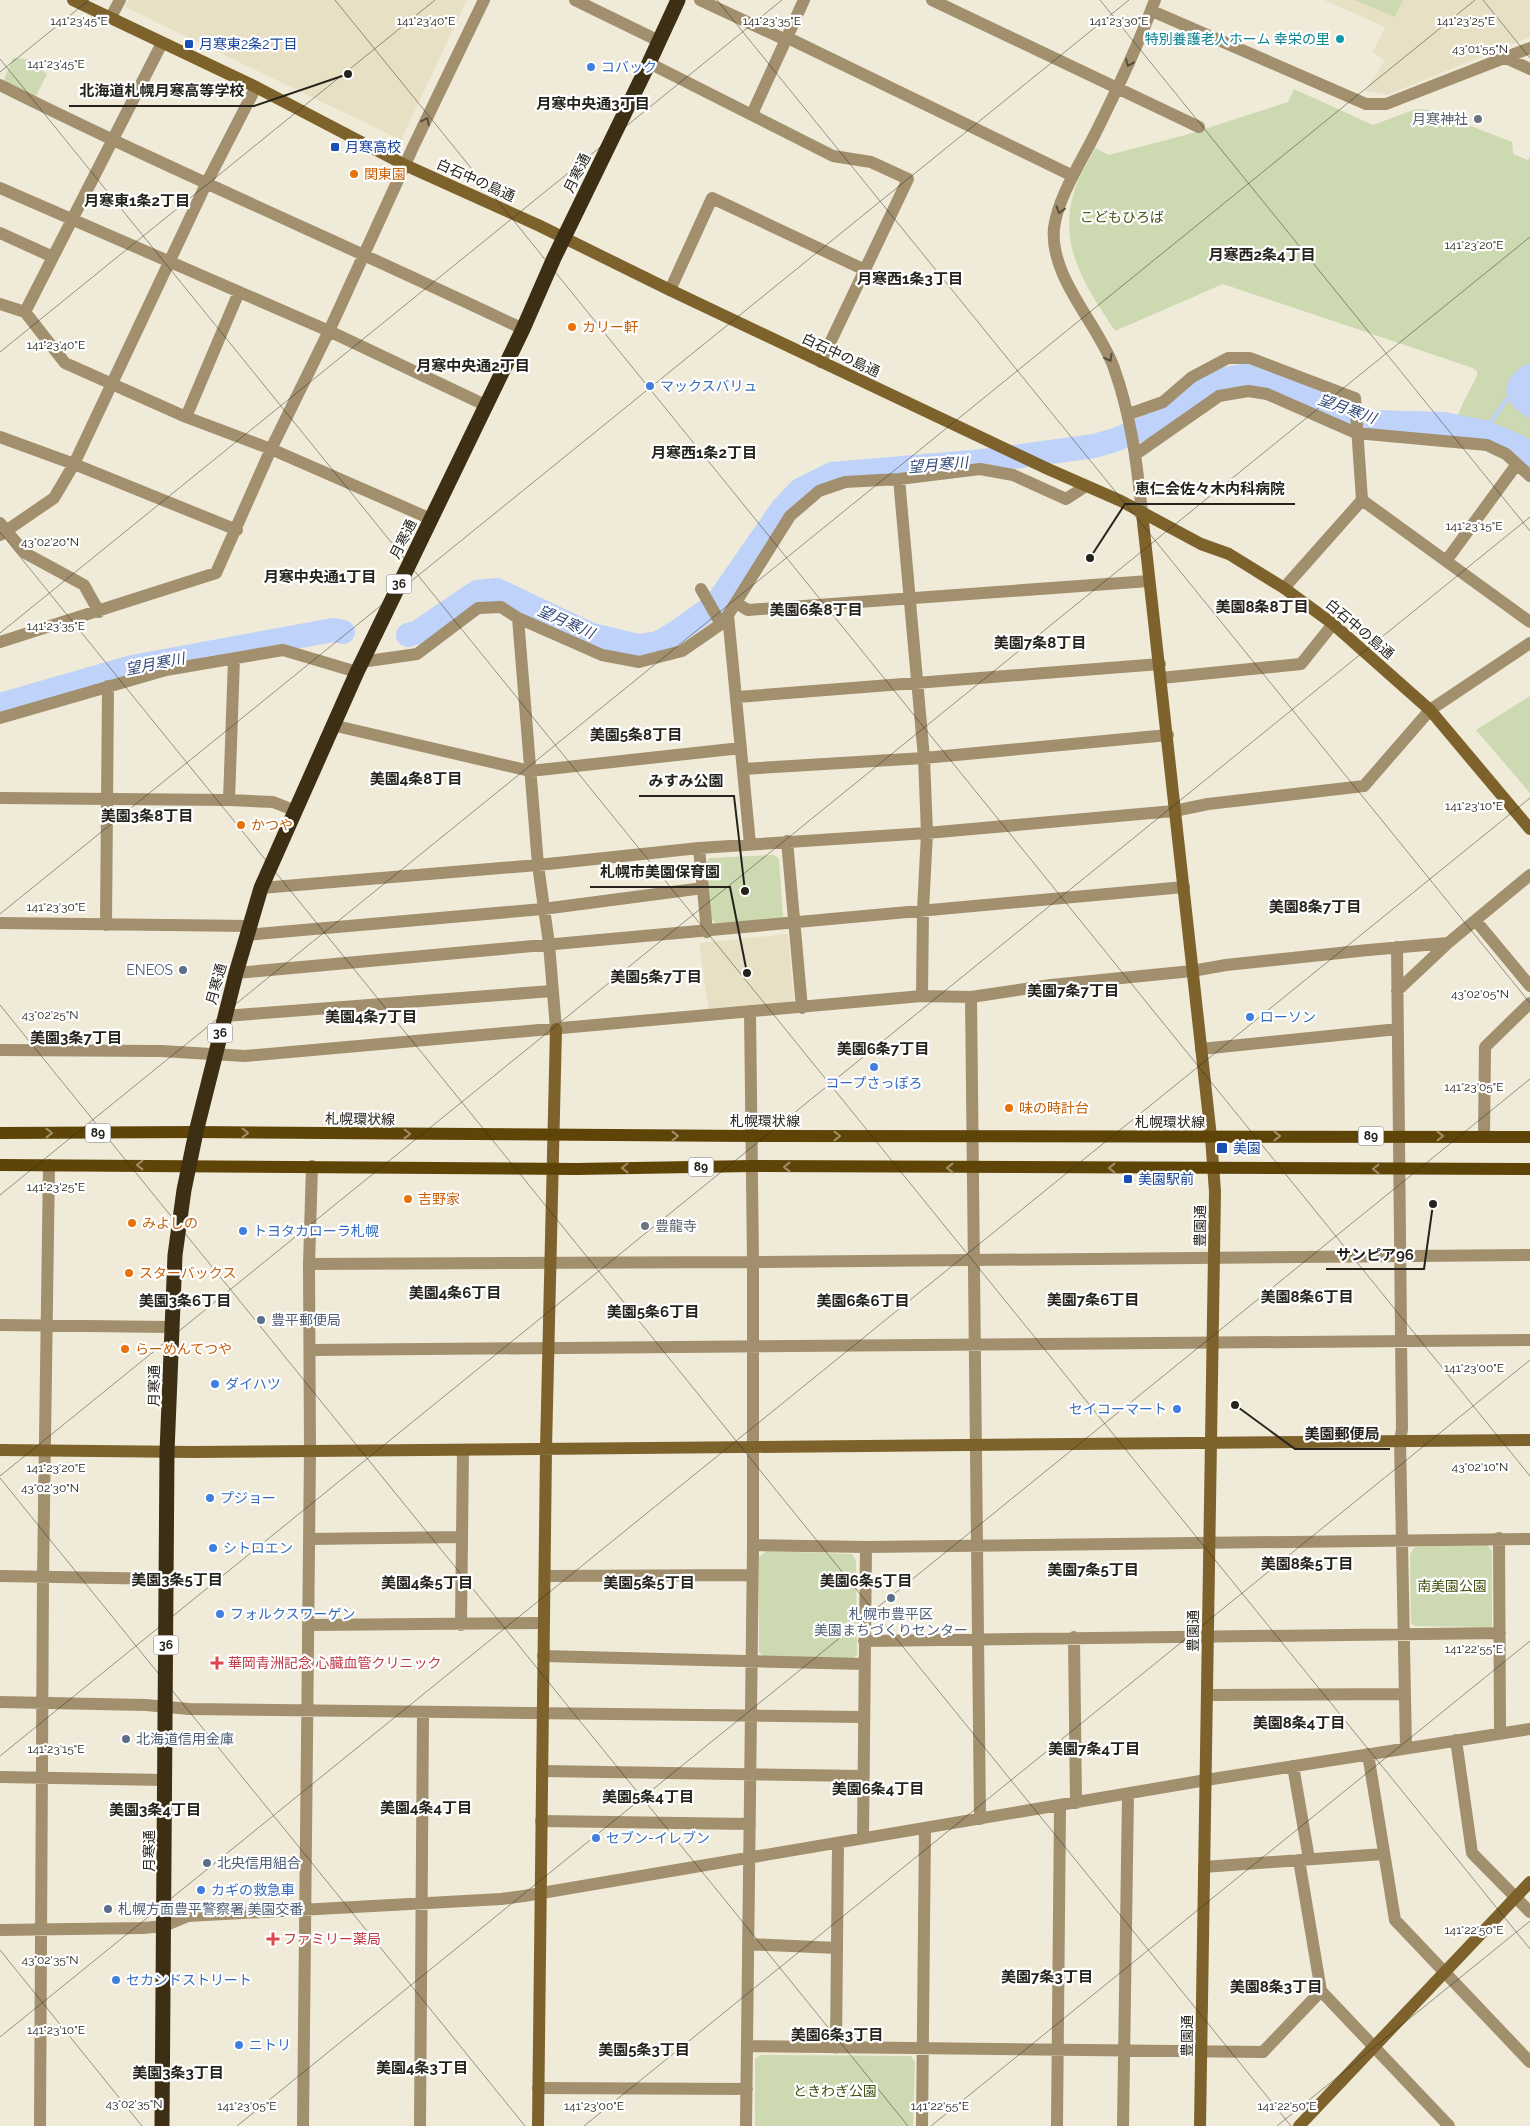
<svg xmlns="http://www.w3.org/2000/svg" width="1530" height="2126" font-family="Raleway,'Noto Sans JP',sans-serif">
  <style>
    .built { fill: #e7e0c5 }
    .green { fill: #ccd9b1 }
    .water { fill: #bfd2f9 }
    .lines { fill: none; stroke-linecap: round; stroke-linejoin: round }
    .stream { stroke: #bfd2f9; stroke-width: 4 }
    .river { stroke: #bfd2f9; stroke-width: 24 }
    .street { stroke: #a28f6d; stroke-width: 12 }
    .secondary { stroke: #7e622c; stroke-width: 12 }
    .primary { stroke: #5f4407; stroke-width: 12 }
    .highway { stroke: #3d2f13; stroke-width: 15 }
    .oneway { stroke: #574e3c }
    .oneway2 { stroke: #9f8f6a }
    .ticks { fill: none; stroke: #25231c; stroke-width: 1; stroke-opacity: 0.45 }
    .culture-dot { fill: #0f9aa8; stroke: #fff; stroke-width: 2 }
    .transit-dot { fill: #1a4fb4; stroke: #fff; stroke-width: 2 }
    .shop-dot { fill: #3f7fe0; stroke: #fff; stroke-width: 2 }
    .worship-dot { fill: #6b7280; stroke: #fff; stroke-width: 2 }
    .food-dot { fill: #e8710a; stroke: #fff; stroke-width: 2 }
    .service-dot { fill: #5c6f8a; stroke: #fff; stroke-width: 2 }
    .health-dot { fill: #e0444e; stroke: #fff; stroke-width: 2 }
    .labels { text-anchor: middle; stroke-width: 4.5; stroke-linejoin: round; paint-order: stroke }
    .shield { fill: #fff; stroke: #666560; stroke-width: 1 }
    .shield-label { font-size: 12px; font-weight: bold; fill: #25231c }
    .culture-label { font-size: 14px; fill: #0d838f; stroke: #fff; text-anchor: end }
    .transit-label { font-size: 14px; fill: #164399; stroke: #fff; text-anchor: start }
    .shop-label { font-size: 14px; fill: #366cbe; stroke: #fff; text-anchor: start }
    .worship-label { font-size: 14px; fill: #5b616d; stroke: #fff; text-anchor: end }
    .street-label { font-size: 14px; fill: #25231c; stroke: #fff }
    .food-label { font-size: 14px; fill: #c56008; stroke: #fff; text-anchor: start }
    .park-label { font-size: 14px; fill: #425111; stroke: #fff }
    .service-label { font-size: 14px; fill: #4e5e75; stroke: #fff; text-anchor: start }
    .health-label { font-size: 14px; fill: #be3a42; stroke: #fff; text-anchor: start }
    .neighbourhood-label { font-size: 15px; font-weight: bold; fill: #25231c; stroke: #fff }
    .water-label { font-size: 15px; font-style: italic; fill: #32497a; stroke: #fff }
    .ticks-label { font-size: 12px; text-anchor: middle; fill: #25231c; stroke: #fff; stroke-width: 4.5; stroke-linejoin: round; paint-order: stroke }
    .leader { fill: none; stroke: #25231c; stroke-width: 2 }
    .callout-dot { fill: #25231c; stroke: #fff; stroke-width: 2 }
    .callout-label { font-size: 15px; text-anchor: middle; font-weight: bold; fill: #25231c; stroke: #fff; stroke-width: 4.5; stroke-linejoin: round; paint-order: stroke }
  </style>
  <rect width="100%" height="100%" fill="#f0ebd8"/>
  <path class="built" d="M128 0H467L401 140 125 7Z
    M1324 0H1530V37L1387 95 1365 91 1385 61 1373 52 1385 27Z
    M788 934 794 1002 709 1013 699 943Z"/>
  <path class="green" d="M1354 0H1403L1395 17Z
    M13 58 27 59 47 74 36 96 6 83 4 79Z
    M1294 89 1373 125 1416 109 1429 110 1512 142 1513 154 1528 160 1530 156V468C1503 451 1484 434 1450 434L1463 403 1477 376V372L1473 368 1223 284 1115 331C1086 287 1056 245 1075 189 1079 175 1089 161 1095 148L1109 155 1189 134 1288 102Z
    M1530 696V793L1476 730Z
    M774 855 779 859 783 916 777 922 717 925 711 918 706 865 709 858Z
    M1487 1545 1492 1551V1627L1415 1626 1411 1623 1410 1554 1415 1547Z
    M767 1551 852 1554 856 1560 857 1655 852 1659 764 1657 759 1652V1557Z
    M760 2055 911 2056 915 2062 913 2126H755V2059Z"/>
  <path class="water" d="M1530 363V419C1522 414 1514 409 1509 400 1500 385 1516 367 1530 363Z"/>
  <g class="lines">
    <path class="stream" d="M1484 432 1507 399"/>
    <path class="river" d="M408 635 418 632 477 592 497 590 592 635 638 646 658 643 677 632 716 604 782 509 800 490 832 474 983 461 1094 446 1115 440 1156 423 1210 382 1248 375 1286 385 1340 410 1372 422 1444 424 1484 432 1518 446 1530 456
      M0 705 132 667 333 630 343 632"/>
    <path class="street" d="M575 0 659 41
      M700 0 786 40
      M932 0 1199 127
      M1152 11 1366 104H1386L1530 48
      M111 17 120 0
      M786 37 1073 176
      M1504 57 1530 69
      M649 63 833 156 871 162 908 179 821 362
      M0 85C172 171 349 246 523 329
      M752 114 804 0
      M0 188 329 331 485 405
      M0 233 53 257
      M670 290 712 198 865 270
      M0 304 25 312 65 363 186 417 271 449 431 519
      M25 312 162 43
      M1129 414 1163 402 1192 377 1228 358H1250L1355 398 1362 500 1284 588
      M186 417 239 292
      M0 437 74 464 237 530
      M1136 454 1219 396 1248 391 1267 394 1356 433 1487 445 1506 454 1530 476
      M899 479 924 758 927 833 923 910 922 996
      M1362 500 1530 622
      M1142 513C1137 463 1131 416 1114 368 1099 325 1049 277 1054 228 1058 197 1081 162 1095 134 1117 90 1138 46 1155 0
      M0 523 25 553 84 585 99 612
      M0 535 54 498 74 464 206 184 256 87
      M1446 561 1517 464
      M701 589 721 624
      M736 603 748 610 1149 581
      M728 615 750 844
      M518 618 538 865 549 944 556 1029
      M0 642 216 573 271 449 329 331 414 145 484 0
      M361 662 417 654 478 608 501 607 518 618 602 655 639 662 682 651 721 624 728 615 790 516 819 491 845 482 899 479 980 469 1013 475 1066 499 1086 486
      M1161 678 1301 664 1333 624
      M737 697 1160 664
      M0 718 166 670 283 650 357 672
      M332 725 530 771 741 748
      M743 769 924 758 1168 735
      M0 798 229 800 273 802 296 811
      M229 800 234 659
      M787 841 802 1008
      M699 848 707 932
      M261 888 538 865 699 848 927 833 1174 811 1208 804 1364 786 1430 710 1530 643
      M1476 921 1530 986
      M0 923 249 926
      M106 925 108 686
      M246 935 543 909 703 888
      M1397 947 1402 1429 1400 1441 1406 1748
      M236 973 1184 887
      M1397 991 1448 943 1530 875
      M971 997 980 1819
      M750 1011 753 1262V1545
      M225 1016 552 991
      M1201 1049 1398 1029
      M0 1050 161 1051 245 1056 922 996 971 997 1051 985 1192 971 1226 965 1368 950 1448 943
      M1484 1136 1485 1047 1530 1003
      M309 1264 753 1262 1530 1255
      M0 1325 171 1327
      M311 1350 1530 1340
      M1499 1538 1500 1733
      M309 1539 462 1537 463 1450
      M0 1576 166 1579
      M545 1576 752 1575
      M308 1625 544 1623
      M461 1625 462 1537
      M1074 1637 1076 1803
      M864 1641 1500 1633
      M543 1656 864 1664
      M1207 1695 1404 1694
      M0 1702 146 1705 189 1709 863 1717
      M1456 1740 1472 1853 1530 1912
      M1368 1754 1395 1920 1530 2062
      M1293 1766 1309 1859
      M542 1771 863 1776
      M0 1777 165 1780
      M541 1821 750 1824
      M863 1838 866 1547
      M1204 1867 1383 1854
      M0 1930 143 1928 164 1926 188 1916 501 1899 524 1896 1206 1780 1530 1729
      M748 1944 837 1948
      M1321 1991 1449 2126
      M747 2046 1263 2052 1321 1991 1299 1860
      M836 2048 838 1843
      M538 2088 747 2089
      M40 2126 43 1577 49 1165
      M303 2126 310 1451 309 1264 312 1166
      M420 2126 423 1712
      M746 2126 753 1545 866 1547 1530 1539
      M922 2126 925 1828
      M1057 2126 1060 1806
      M1123 2126 1128 1795"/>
    <path class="secondary" d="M73 0 256 87 405 165 540 226 670 290 1048 469 1121 501 1201 544 1229 554 1284 588 1333 624 1430 710 1530 829
      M1142 513 1211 1137 1215 1192 1200 2126
      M0 1450 193 1452 1530 1440
      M538 2126 546 1448 556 1029
      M1299 2126 1530 1882"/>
    <path class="primary" d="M0 1133 196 1132 750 1136 1530 1137
      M0 1165 576 1169 751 1166 1530 1169"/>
    <path class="highway" d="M162 2126 167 1452 175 1255 184 1190 196 1132 236 973 261 888 357 672 523 329 554 258 649 63 678 0"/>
  </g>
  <defs><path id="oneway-chevron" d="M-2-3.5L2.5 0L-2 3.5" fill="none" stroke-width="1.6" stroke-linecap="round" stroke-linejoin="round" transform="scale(1.25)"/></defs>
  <g class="oneway">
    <use href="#oneway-chevron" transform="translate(1129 63) rotate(114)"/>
    <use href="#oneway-chevron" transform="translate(426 121) rotate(-64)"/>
    <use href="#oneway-chevron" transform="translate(1060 210) rotate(106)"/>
    <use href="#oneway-chevron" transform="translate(1109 358) rotate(61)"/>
  </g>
  <g class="oneway2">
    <use href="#oneway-chevron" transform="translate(49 1133)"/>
    <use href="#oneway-chevron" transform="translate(245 1133) rotate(1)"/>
    <use href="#oneway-chevron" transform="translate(407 1134) rotate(1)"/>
    <use href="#oneway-chevron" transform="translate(675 1136)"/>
    <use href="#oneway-chevron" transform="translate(837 1136)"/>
    <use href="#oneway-chevron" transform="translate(1277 1136)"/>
    <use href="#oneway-chevron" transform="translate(1440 1136)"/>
    <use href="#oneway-chevron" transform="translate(140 1165) rotate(-180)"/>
    <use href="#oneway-chevron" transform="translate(787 1167) rotate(-180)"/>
    <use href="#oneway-chevron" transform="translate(625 1168) rotate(179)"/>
    <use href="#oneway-chevron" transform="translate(950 1168) rotate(-180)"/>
    <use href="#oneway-chevron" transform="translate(1112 1168) rotate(-180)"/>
    <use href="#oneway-chevron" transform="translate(1376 1169) rotate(-180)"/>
  </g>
  <path class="ticks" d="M335 0 1530 1476M717 0 1530 1003M1100 0 1530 531M1483 0 1530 58M0 59 1530 1949M0 72 89 0M0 352 435 0M0 532 1291 2126M0 633 782 0M0 914 1129 0M0 1005 908 2126M0 1195 1475 0M0 1476 1530 237M0 1478 525 2126M0 1756 1530 517M0 1950 142 2126M0 2037 1530 798M237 2126 1530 1079M584 2126 1530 1360M931 2126 1530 1641M1277 2126 1530 1921"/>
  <circle class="culture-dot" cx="1340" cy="39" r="5"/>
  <g class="transit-dot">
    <rect x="184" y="39" width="10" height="10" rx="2.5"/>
    <rect x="330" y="142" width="10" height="10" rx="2.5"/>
    <rect x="1216" y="1142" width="12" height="12" rx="2.5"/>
    <rect x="1123" y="1174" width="10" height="10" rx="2.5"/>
  </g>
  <g class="shop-dot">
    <circle cx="591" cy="67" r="5"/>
    <circle cx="650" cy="386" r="5"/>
    <circle cx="1250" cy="1017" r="5"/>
    <circle cx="874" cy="1067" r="5"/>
    <circle cx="243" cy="1231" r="5"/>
    <circle cx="215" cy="1384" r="5"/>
    <circle cx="1177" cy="1409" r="5"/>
    <circle cx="210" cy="1498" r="5"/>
    <circle cx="213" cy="1548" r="5"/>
    <circle cx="220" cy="1614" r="5"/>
    <circle cx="596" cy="1838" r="5"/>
    <circle cx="201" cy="1890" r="5"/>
    <circle cx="116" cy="1980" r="5"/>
    <circle cx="239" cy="2045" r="5"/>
  </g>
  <g class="worship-dot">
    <circle cx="1478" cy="119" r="5"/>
    <circle cx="645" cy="1226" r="5"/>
  </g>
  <g class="food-dot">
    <circle cx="354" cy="174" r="5"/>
    <circle cx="572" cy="327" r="5"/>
    <circle cx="241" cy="825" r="5"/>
    <circle cx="1009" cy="1108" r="5"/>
    <circle cx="408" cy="1199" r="5"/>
    <circle cx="132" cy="1223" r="5"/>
    <circle cx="129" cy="1273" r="5"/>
    <circle cx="125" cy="1349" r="5"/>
  </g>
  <g class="service-dot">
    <circle cx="183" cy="970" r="5"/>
    <circle cx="261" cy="1320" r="5"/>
    <circle cx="891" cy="1598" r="5"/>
    <circle cx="126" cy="1739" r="5"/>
    <circle cx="207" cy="1863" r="5"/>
    <circle cx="108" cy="1909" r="5"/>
  </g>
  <g class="health-dot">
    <path d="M214.5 1655.5h5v5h5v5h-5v5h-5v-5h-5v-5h5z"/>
    <path d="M270.5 1931.5h5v5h5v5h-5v5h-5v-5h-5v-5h5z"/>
  </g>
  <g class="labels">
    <g class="shield">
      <rect x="386.5" y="574.5" width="25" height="19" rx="4"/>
      <rect x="207.5" y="1023.5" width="25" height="19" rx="4"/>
      <rect x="85.5" y="1123.5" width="25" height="19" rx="4"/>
      <rect x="1358.5" y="1126.5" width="25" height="19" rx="4"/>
      <rect x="688.5" y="1157.5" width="25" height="19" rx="4"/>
      <rect x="153.5" y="1635.5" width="25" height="19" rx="4"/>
    </g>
    <g class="shield-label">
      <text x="399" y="588">36</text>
      <text x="220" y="1037">36</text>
      <text x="98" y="1137">89</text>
      <text x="1371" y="1140">89</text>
      <text x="701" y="1171">89</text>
      <text x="166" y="1649">36</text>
    </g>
    <g class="culture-label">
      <text x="1330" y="44">特別養護老人ホーム 幸栄の里</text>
    </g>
    <g class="transit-label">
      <text x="199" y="49">月寒東2条2丁目</text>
      <text x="345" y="152">月寒高校</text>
      <text x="1233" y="1153">美園</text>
      <text x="1138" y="1184">美園駅前</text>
    </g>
    <g class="shop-label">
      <text x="601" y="72">コバック</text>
      <text x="660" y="391">マックスバリュ</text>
      <text x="1260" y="1022">ローソン</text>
      <text x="874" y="1088" text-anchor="middle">コープさっぽろ</text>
      <text x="253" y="1236">トヨタカローラ札幌</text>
      <text x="225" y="1389">ダイハツ</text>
      <text x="1167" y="1414" text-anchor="end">セイコーマート</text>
      <text x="220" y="1503">プジョー</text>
      <text x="223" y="1553">シトロエン</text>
      <text x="230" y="1619">フォルクスワーゲン</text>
      <text x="606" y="1843">セブン-イレブン</text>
      <text x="211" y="1895">カギの救急車</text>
      <text x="126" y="1985">セカンドストリート</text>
      <text x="249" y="2050">ニトリ</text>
    </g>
    <g class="worship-label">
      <text x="1468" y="124">月寒神社</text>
      <text x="655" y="1231" text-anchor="start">豊龍寺</text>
    </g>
    <g class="street-label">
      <text transform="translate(577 173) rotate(-64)" y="5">月寒通</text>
      <text transform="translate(476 180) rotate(24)" y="5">白石中の島通</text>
      <text transform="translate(841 355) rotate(25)" y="5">白石中の島通</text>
      <text transform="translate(403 539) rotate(-64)" y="5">月寒通</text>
      <text transform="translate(1360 629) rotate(40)" y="5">白石中の島通</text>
      <text transform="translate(216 984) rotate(-75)" y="5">月寒通</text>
      <text transform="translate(360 1119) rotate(1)" y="5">札幌環状線</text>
      <text x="765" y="1126">札幌環状線</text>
      <text x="1170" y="1127">札幌環状線</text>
      <text transform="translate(1200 1226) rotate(-89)" y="5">豊園通</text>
      <text transform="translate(154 1386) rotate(-89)" y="5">月寒通</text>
      <text transform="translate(1193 1631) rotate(-89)" y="5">豊園通</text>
      <text transform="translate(149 1851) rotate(-90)" y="5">月寒通</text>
      <text transform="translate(1187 2036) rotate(-89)" y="5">豊園通</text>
    </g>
    <g class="food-label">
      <text x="364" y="179">関東園</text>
      <text x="582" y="332">カリー軒</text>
      <text x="251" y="830">かつや</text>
      <text x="1019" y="1113">味の時計台</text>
      <text x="418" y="1204">吉野家</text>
      <text x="142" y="1228">みよしの</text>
      <text x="139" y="1278">スターバックス</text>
      <text x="135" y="1354">らーめんてつや</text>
    </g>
    <g class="park-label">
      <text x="1122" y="222">こどもひろば</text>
      <text x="1452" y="1591">南美園公園</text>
      <text x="835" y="2096">ときわぎ公園</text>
    </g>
    <g class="service-label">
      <text x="173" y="975" text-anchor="end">ENEOS</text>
      <text x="271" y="1325">豊平郵便局</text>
      <text x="891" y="1619" text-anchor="middle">札幌市豊平区<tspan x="891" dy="16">美園まちづくりセンター</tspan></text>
      <text x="136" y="1744">北海道信用金庫</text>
      <text x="217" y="1868">北央信用組合</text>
      <text x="118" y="1914">札幌方面豊平警察署 美園交番</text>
    </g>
    <g class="health-label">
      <text x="228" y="1668">華岡青洲記念 心臓血管クリニック</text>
      <text x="283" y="1944">ファミリー薬局</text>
    </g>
    <g class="neighbourhood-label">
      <text x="593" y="109">月寒中央通3丁目</text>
      <text x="137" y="206">月寒東1条2丁目</text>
      <text x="1262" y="260">月寒西2条4丁目</text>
      <text x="910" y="284">月寒西1条3丁目</text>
      <text x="473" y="371">月寒中央通2丁目</text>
      <text x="704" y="458">月寒西1条2丁目</text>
      <text x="320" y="582">月寒中央通1丁目</text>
      <text x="1262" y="612">美園8条8丁目</text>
      <text x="816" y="615">美園6条8丁目</text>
      <text x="1040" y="648">美園7条8丁目</text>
      <text x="636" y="740">美園5条8丁目</text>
      <text x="416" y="784">美園4条8丁目</text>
      <text x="147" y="821">美園3条8丁目</text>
      <text x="1315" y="912">美園8条7丁目</text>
      <text x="656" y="982">美園5条7丁目</text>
      <text x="1073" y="996">美園7条7丁目</text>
      <text x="371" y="1022">美園4条7丁目</text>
      <text x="76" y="1043">美園3条7丁目</text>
      <text x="883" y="1054">美園6条7丁目</text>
      <text x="455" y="1298">美園4条6丁目</text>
      <text x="1307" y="1302">美園8条6丁目</text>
      <text x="1093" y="1305">美園7条6丁目</text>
      <text x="185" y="1306">美園3条6丁目</text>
      <text x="863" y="1306">美園6条6丁目</text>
      <text x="653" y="1317">美園5条6丁目</text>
      <text x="1307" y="1569">美園8条5丁目</text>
      <text x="1093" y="1575">美園7条5丁目</text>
      <text x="177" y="1585">美園3条5丁目</text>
      <text x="866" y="1586">美園6条5丁目</text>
      <text x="427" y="1588">美園4条5丁目</text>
      <text x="649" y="1588">美園5条5丁目</text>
      <text x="1299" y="1728">美園8条4丁目</text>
      <text x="1094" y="1754">美園7条4丁目</text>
      <text x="878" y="1794">美園6条4丁目</text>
      <text x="648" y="1802">美園5条4丁目</text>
      <text x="426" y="1813">美園4条4丁目</text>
      <text x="155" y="1815">美園3条4丁目</text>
      <text x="1047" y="1982">美園7条3丁目</text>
      <text x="1276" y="1992">美園8条3丁目</text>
      <text x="837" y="2040">美園6条3丁目</text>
      <text x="644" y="2055">美園5条3丁目</text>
      <text x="422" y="2073">美園4条3丁目</text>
      <text x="178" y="2078">美園3条3丁目</text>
    </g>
    <g class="water-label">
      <text transform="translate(1347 409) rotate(20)" y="5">望月寒川</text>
      <text transform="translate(938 465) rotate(-5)" y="5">望月寒川</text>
      <text transform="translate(566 622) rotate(24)" y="5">望月寒川</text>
      <text transform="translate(155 664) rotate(-11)" y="5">望月寒川</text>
    </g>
  </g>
  <g class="ticks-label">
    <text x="79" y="25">141°23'45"E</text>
    <text x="426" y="25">141°23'40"E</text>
    <text x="772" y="25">141°23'35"E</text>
    <text x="1119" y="25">141°23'30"E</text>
    <text x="1466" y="25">141°23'25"E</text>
    <text x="1480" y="53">43°01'55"N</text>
    <text x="56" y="68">141°23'45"E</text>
    <text x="1474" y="249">141°23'20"E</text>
    <text x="56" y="349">141°23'40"E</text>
    <text x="1474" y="530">141°23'15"E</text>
    <text x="50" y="546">43°02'20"N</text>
    <text x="56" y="630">141°23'35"E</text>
    <text x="1474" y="810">141°23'10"E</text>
    <text x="56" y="911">141°23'30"E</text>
    <text x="1480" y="998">43°02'05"N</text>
    <text x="50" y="1019">43°02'25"N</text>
    <text x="1474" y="1091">141°23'05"E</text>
    <text x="56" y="1191">141°23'25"E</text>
    <text x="1474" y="1372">141°23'00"E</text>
    <text x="1480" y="1471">43°02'10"N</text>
    <text x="56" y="1472">141°23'20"E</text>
    <text x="50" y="1492">43°02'30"N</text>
    <text x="1474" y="1653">141°22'55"E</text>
    <text x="56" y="1753">141°23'15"E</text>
    <text x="1474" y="1934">141°22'50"E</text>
    <text x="50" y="1964">43°02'35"N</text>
    <text x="56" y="2034">141°23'10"E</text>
    <text x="134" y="2108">43°02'35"N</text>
    <text x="247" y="2110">141°23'05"E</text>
    <text x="594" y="2110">141°23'00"E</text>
    <text x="940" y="2110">141°22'55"E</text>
    <text x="1287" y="2110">141°22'50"E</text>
  </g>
  <path class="leader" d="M348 74L254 106H69M1090 558L1125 504H1295M745 891L734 796H639M747 973L730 887H590M1433 1204L1424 1269H1326M1235 1405L1295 1449H1390"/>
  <g class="callout-dot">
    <circle cx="348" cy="74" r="5"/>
    <circle cx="1090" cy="558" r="5"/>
    <circle cx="745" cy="891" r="5"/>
    <circle cx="747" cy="973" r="5"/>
    <circle cx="1433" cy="1204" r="5"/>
    <circle cx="1235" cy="1405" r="5"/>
  </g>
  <g class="callout-label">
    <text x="162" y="96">北海道札幌月寒高等学校</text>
    <text x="1210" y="494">恵仁会佐々木内科病院</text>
    <text x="686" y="786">みすみ公園</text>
    <text x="660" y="877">札幌市美園保育園</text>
    <text x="1375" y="1260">サンピア96</text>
    <text x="1342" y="1439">美園郵便局</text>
  </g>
</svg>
